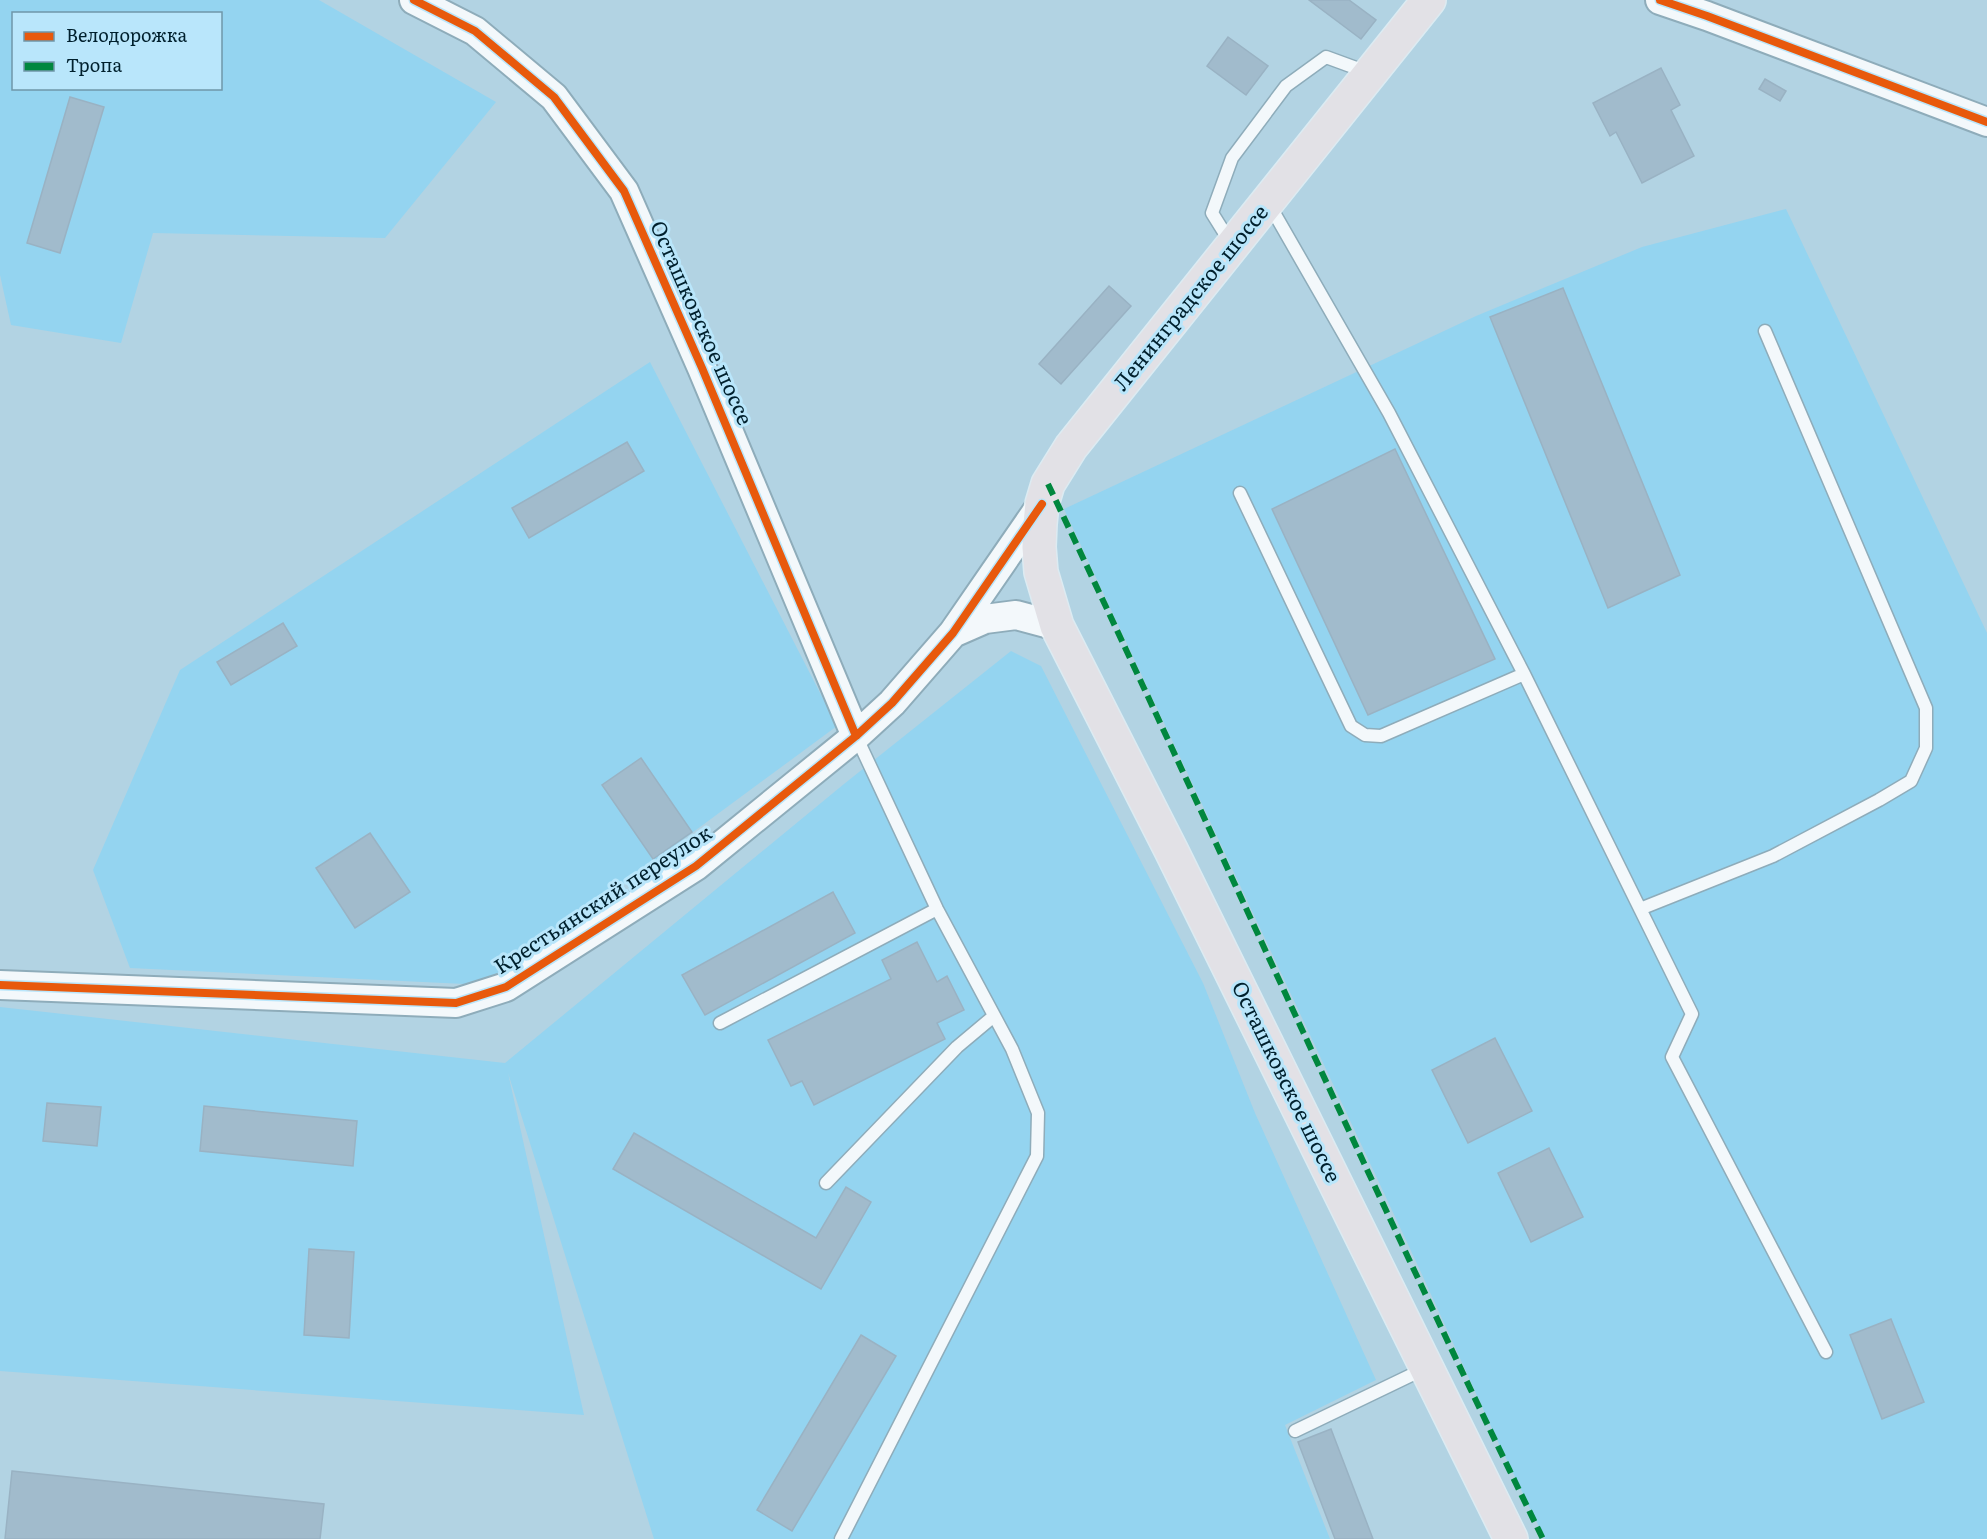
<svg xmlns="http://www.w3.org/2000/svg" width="1987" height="1539" font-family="Literata,serif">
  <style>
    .built { fill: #94d4f0; fill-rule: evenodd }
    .building { fill: #a1bbcc; stroke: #99b2c3; stroke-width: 1.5 }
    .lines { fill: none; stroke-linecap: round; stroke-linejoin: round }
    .service-casing { stroke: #8eacba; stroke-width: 15 }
    .tertiary-casing { stroke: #8eacba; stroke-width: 32 }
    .primary-casing { stroke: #dcebf2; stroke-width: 36 }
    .service { stroke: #f3f8fb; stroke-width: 12 }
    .tertiary { stroke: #f3f8fb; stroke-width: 28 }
    .primary { stroke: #e2e1e6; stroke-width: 33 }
    .quiet { stroke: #00873e; stroke-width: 6; stroke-dasharray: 12 6; stroke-linecap: butt }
    .cycleway-casing { stroke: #b9e6fb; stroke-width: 11 }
    .cycleway { stroke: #e8590c; stroke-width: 8 }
    .labels { text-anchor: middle; stroke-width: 6; stroke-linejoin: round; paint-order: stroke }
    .street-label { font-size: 21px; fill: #00202d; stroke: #b9e6fb }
  </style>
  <rect width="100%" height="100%" fill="#b2d3e3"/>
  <path class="built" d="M0 0H319L496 102 385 238 153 233 121 343 11 325 0 275ZM14 14H220V88H14Z
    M1786 209 1987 633V1539H1545L1499 1444 1419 1268 1064 509 1476 316 1642 247Z
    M650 362 837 726 486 985 130 968 93 870 180 670Z
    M1011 651 1041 666 1203 983 1255 1113 1376 1380 1285 1425 1330 1539H654L508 1073 584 1415 0 1371V1007L505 1063 844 784Z"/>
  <path class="building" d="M1309 0H1349L1376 20 1361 39Z
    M1228 37 1268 66 1246 95 1207 66Z
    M1661 68 1680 105 1671 110 1694 156 1642 183 1616 132 1610 136 1593 103Z
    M1765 79 1786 91 1780 101 1759 89Z
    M70 97 104 107 60 253 27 243Z
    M1109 286 1131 306 1061 384 1039 364Z
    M1563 288 1680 575 1608 608 1490 317Z
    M627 442 644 471 529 538 512 508Z
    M1395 449 1495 659 1368 715 1272 509Z
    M283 623 297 646 231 685 217 662Z
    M641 758 692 832 653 859 602 785Z
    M370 833 410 892 355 928 316 868Z
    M833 892 855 933 705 1015 682 975Z
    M917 942 937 982 947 976 964 1010 937 1023 945 1039 814 1105 802 1081 791 1086 768 1040 891 979 882 960Z
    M1495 1038 1532 1111 1468 1143 1432 1070Z
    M47 1103 101 1107 97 1146 43 1141Z
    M204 1106 357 1121 353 1166 200 1151Z
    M634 1133 816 1238 846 1187 871 1202 821 1289 613 1169Z
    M1549 1148 1583 1217 1531 1242 1498 1173Z
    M309 1249 354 1252 349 1338 304 1335Z
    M1891 1319 1924 1402 1882 1419 1850 1335Z
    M861 1335 896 1356 792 1531 757 1510Z
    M1331 1429 1373 1539H1335L1298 1442Z
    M12 1471 324 1504 320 1539H5Z"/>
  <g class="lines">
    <g class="service-casing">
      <path id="service" d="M1269 204 1389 413 1524 674 1692 1014 1672 1057 1826 1352
        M1232 245 1212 213 1232 158 1286 86 1326 57 1367 72
        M1240 493 1351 726 1365 735 1381 736 1524 674
        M1640 909 1773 856 1879 800 1911 781 1926 748V708L1765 331
        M720 1023 937 909
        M826 1183 957 1047 994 1016
        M1295 1431 1426 1368
        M841 1539 1037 1156 1038 1113 1012 1049 937 909 856 736"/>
    </g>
    <g class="tertiary-casing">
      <path id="tertiary" d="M414 0 475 31 554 97 624 191 702 368 856 736
        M1660 0 1707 16 1987 122
        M953 633 985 619 1016 615 1057 626
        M0 985 456 1003 506 987 696 866 856 736 892 703 953 633 1042 504"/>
    </g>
    <g class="primary-casing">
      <path id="primary" d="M1429 0 1071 447 1048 484 1042 504 1040 524 1039 547 1041 572 1057 626 1171 850 1511 1539"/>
    </g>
    <use href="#service" class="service"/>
    <use href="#tertiary" class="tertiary"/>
    <use href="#primary" class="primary"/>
    <path class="quiet" d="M1048 484C1215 835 1372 1190 1543 1539"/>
    <g class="cycleway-casing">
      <path id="cycleway" d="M414 0 475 31 554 97 624 191 702 368 856 736
        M1660 0 1707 16 1987 122
        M0 985 456 1003 506 987 696 866 856 736 892 703 953 633 1042 504"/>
    </g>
    <use href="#cycleway" class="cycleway"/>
  </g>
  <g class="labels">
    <g class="street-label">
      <text transform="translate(1191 298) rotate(-51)" y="7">Ленинградское шоссе</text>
      <text transform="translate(701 323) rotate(66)" y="7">Осташковское шоссе</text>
      <text transform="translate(603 900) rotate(-33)" y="7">Крестьянский переулок</text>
      <text transform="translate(1286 1082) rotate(64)" y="7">Осташковское шоссе</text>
    </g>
  </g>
  <rect x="12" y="12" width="210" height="78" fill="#b9e6fb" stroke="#6f97a9" stroke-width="1.5"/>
  <rect x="24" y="32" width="30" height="9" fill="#e8590c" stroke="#6f97a9" stroke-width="1.5"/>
  <text x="66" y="42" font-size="18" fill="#00202d">Велодорожка</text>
  <rect x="24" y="62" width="30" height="9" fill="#00873e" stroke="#6f97a9" stroke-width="1.5"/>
  <text x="66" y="72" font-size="18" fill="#00202d">Тропа</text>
</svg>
